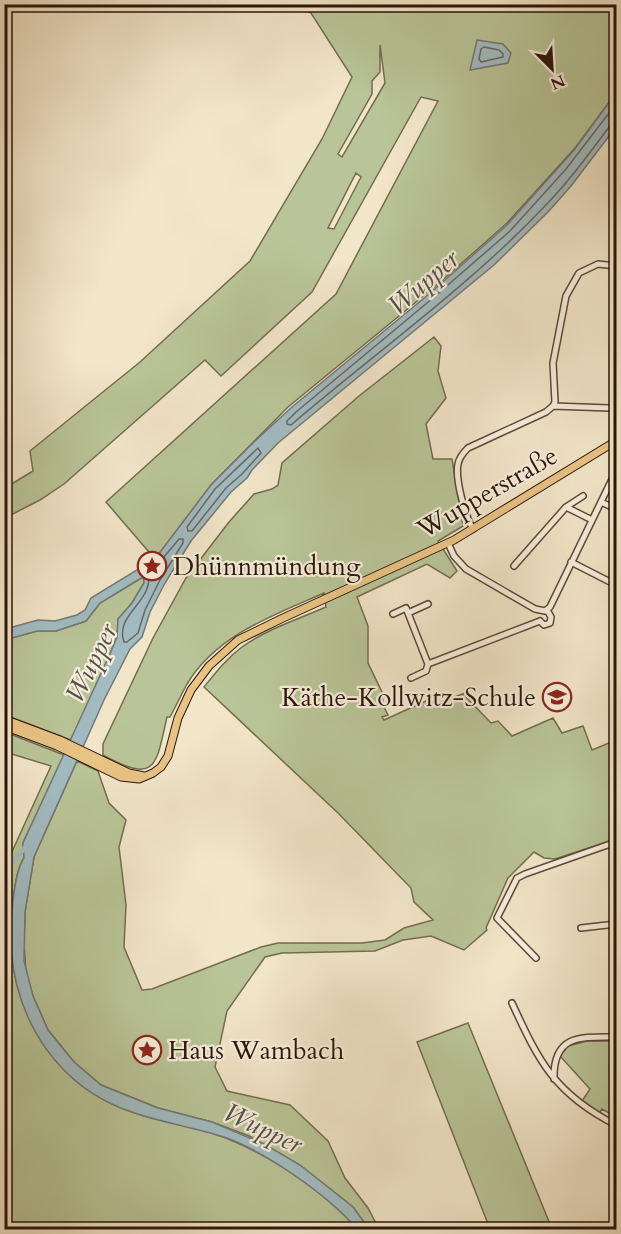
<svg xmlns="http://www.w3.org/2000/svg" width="621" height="1234" font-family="Cardo,serif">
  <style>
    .green { fill: #b9c598; stroke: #726d50; stroke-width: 1.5; fill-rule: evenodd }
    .water { fill: #a2bcc2; stroke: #727978; stroke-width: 1.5 }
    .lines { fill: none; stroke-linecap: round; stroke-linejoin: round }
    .shore { stroke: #666866; stroke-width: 1.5 }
    .canal { stroke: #a2bcc2; stroke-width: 5 }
    .minor-casing { stroke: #5c4939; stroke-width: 8 }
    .major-casing { stroke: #2a1509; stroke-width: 9 }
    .minor { stroke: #f7efdc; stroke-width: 5 }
    .major { stroke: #e9c384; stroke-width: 7 }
    .labels { text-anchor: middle; stroke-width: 4.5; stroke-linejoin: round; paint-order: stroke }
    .street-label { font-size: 26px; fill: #2a1509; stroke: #f7efdc }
    .poi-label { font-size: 26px; fill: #2a1509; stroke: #f7efdc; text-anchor: start }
    .water-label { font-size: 27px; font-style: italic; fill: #544f4a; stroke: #f7efdc }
  </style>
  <rect width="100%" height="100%" fill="#f2e6c9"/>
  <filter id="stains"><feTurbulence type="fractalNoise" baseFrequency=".00333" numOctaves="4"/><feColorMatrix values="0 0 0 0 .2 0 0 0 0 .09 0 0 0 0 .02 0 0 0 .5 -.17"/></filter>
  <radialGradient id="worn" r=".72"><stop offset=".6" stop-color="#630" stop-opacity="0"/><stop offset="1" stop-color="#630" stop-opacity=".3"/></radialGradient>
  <path class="green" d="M293 5H616V93L575 148 506 224 438 284 288 407 211 485 155 559 106 502 336 294 438 101 421 97 312 292 221 376 205 360 64 484 40 500 5 518V488L33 471 30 451 140 362 250 261 322 139 352 77 311 13ZM380 45 385 83 342 157 338 154 372 94V81L380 72ZM356 173 361 177 334 229 328 228Z
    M434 337 441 346 438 371 446 398 426 424 433 459H452L463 526 438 541 457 571 450 578 427 564 357 597 368 626V663L382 692 383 705 388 715 382 717 384 720 428 700 437 704 465 693 467 698 491 723 498 721 512 736 553 718 562 733 583 726 592 750 616 740V839L555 859 544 858 534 852 508 878 486 928 487 930 464 950 431 936 403 940 375 951 282 953 265 957 227 1011 215 1067 227 1091 290 1105 328 1141 345 1178 368 1208 379 1229H369L353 1207 300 1165 249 1136 212 1122 158 1108 101 1085 74 1062 48 1030 33 996 26 972 24 944 25 912 34 857 77 761 98 771 109 803 126 820 119 847 126 905 124 947 142 990 152 989 261 947 278 943H362L385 940 404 928 433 920 414 902 411 888 338 813 204 687C216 672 227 658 242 647 267 629 299 619 326 607L324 593C274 615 216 635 187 684 181 695 176 706 170 717H167C156 765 157 785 103 755V744L153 638 186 578 229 522 254 494 272 489 278 485 282 463 359 396Z
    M143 577 144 583 132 603 118 619 117 637 110 654 71 740 5 715 4 640 37 631H56L86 621 100 603Z
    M5 732 64 755 23 843 24 858C13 873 10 928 11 947 16 1021 60 1088 132 1112 163 1123 197 1126 228 1139 271 1156 327 1193 357 1229H5L4 856H10L51 766 5 752Z
    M468 1023 552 1229H490L417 1042Z
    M587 1041H616V1117L602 1109 599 1113 582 1101 590 1089 560 1056 568 1046Z"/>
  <path class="water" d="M477 40 503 44 511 53 508 63 470 70Z
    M616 93V127L571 186 548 212 494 265 278 443 252 470 247 478 231 492 191 541 165 583 150 612 142 637 130 649 104 700 34 857 25 912 24 961 33 996 48 1030 74 1062 101 1085 158 1108 212 1122 266 1145 300 1165 353 1207 369 1229H357C329 1196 265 1151 224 1137 194 1127 162 1123 132 1112 59 1088 16 1022 11 947 10 928 13 873 24 858L23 843 110 654 117 637 118 619 132 603 144 583V578H141L100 603 86 621 56 631H37L5 640V629L38 620 55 621 77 615 85 610 91 598 155 559 211 485 253 443 292 407 429 294 506 226 575 149Z"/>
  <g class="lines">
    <path class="shore" d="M484 47 499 50 503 54V57L481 62 479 59 481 49Z
      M616 104 566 169 510 231 433 298 296 412 287 421V424L291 425C375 353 467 288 543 208 568 183 588 155 609 127L616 124
      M258 448 261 453 242 474 226 488 192 531H188L187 527 215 489Z
      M179 539H183V543L160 580 145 610 138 633 127 642H124C114 613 156 602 148 570L159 563Z"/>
    <path class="canal" d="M4 877 11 864 27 845"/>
    <g class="minor-casing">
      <path id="minor" d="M553 406 555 402 553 363 566 296 579 273 598 264 616 266
        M601 502 616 509
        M566 507 583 496
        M473 529C465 516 455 479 458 464 459 458 463 453 468 448L546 412 553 406 610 408 616 412
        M448 543 454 556 466 569 535 609 545 611 550 607 616 471
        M571 562 616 585
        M514 566 566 507 592 520
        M428 604 408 613 428 664 540 621
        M393 614 406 608 408 613
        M540 621 544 625 550 623 551 617 547 610
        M411 678 426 671 428 664
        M581 928 616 924
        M536 958 497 918 517 878 525 874 616 842
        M512 1003C539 1062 555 1094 616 1125
        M554 1079C553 1034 581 1037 616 1037"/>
    </g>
    <g class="major-casing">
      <path id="major" d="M4 719 60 740 129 773 144 776
        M4 726 57 746 121 777 139 779 153 773 161 767 168 756 178 718 191 690 209 666 238 640 283 618 454 540 616 441"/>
    </g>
    <use href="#minor" class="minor"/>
    <use href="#major" class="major"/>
  </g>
  <defs>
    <g id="sight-ring" transform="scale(1.5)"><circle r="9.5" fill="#f7efdc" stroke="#8f2418" stroke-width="1.5"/><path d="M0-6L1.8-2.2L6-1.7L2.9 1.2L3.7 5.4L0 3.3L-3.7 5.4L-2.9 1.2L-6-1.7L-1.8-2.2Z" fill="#8f2418"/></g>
    <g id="school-ring" transform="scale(1.5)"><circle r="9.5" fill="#f7efdc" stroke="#8f2418" stroke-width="1.5"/><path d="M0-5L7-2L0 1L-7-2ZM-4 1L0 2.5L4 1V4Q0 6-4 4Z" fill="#8f2418"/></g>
  </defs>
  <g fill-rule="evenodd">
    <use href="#sight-ring" x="152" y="566"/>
    <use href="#school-ring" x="557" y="697"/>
    <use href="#sight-ring" x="147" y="1050"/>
  </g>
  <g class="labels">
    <g class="street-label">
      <text transform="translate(487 492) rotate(-30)" y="9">Wupperstraße</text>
    </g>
    <g class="poi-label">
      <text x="173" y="575">Dhünnmündung</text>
      <text x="536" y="706" text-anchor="end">Käthe-Kollwitz-Schule</text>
      <text x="168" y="1059">Haus Wambach</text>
    </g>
    <g class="water-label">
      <text transform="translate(423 282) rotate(-41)" y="9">Wupper</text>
      <text transform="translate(91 663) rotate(-64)" y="9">Wupper</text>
      <text transform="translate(263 1128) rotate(25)" y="9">Wupper</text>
    </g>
  </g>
  <rect width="621" height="1234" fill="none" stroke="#f2e6c9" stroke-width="24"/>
  <rect x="6" y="6" width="609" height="1222" fill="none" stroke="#2a1509" stroke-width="3"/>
  <rect x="12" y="12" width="597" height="1210" fill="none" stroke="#2a1509" stroke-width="1.5"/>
  <g transform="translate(552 69) rotate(156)" stroke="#f7efdc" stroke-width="4.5" paint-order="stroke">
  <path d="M0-4.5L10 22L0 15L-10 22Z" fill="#2a1509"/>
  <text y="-9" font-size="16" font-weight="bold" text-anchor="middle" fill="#2a1509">N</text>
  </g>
  <rect width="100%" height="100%" filter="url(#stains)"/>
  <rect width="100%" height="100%" fill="url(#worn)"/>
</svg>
